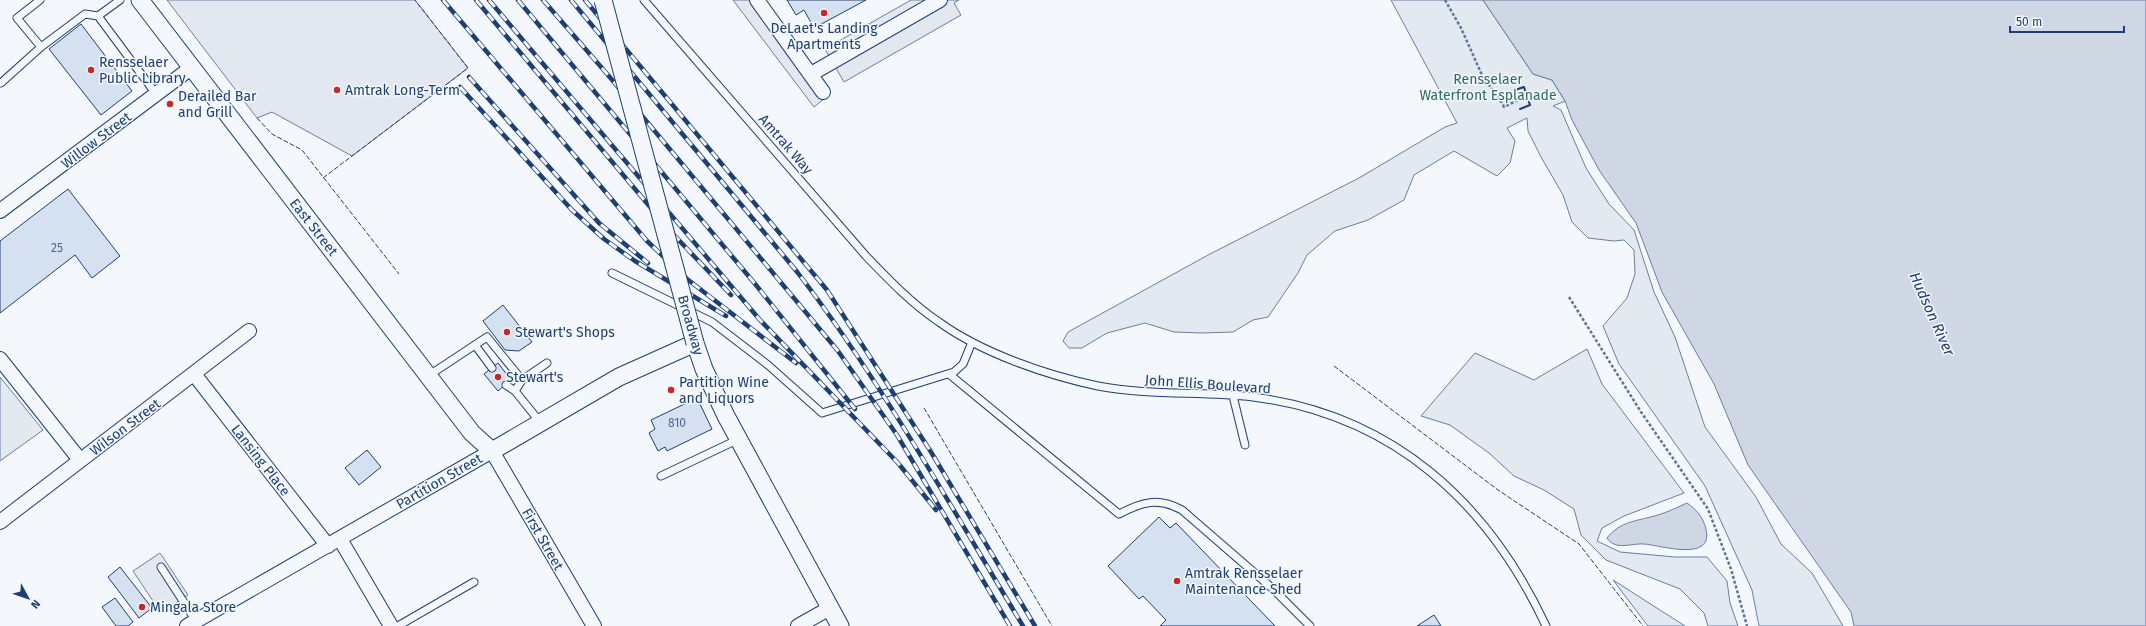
<svg xmlns="http://www.w3.org/2000/svg" width="2146" height="626" font-family="'Fira Sans',sans-serif">
  <style>
    .green { fill: #e3e9f0; stroke: #687fa3 }
    .parking { fill: #e3e8f0; stroke: #687fa3 }
    .water { fill: #cfd7e4; stroke: #687fa3 }
    .building { fill: #d5e0f0; stroke: #1d3f73 }
    .lines { fill: none; stroke-linecap: round; stroke-linejoin: round }
    .service-casing { stroke: #1d3f73; stroke-width: 9 }
    .minor-casing { stroke: #1d3f73; stroke-width: 16 }
    .tertiary-casing { stroke: #1d3f73; stroke-width: 19 }
    .path { stroke: #5e769c; stroke-width: 2.5; stroke-dasharray: 3 2; stroke-linecap: butt }
    .service { stroke: #f4f7fb; stroke-width: 7 }
    .minor { stroke: #f4f7fb; stroke-width: 14 }
    .tertiary { stroke: #f4f7fb; stroke-width: 17 }
    .rail-casing { stroke: #1d3f73; stroke-width: 4.5 }
    .rail { stroke: #f4f7fb; stroke-width: 3; stroke-dasharray: 9; stroke-linecap: butt }
    .tertiary-bridge-casing { stroke: #1d3f73; stroke-width: 19; stroke-linecap: butt }
    .tertiary-bridge { stroke: #f4f7fb; stroke-width: 17 }
    .fence { stroke: #1d3f73; stroke-width: 1; stroke-dasharray: 5 2; stroke-linecap: butt }
    .wall { stroke: #1d3f73; stroke-width: 2 }
    .poi-dot { fill: #c62828; stroke: #f4f7fb; stroke-width: 1.5 }
    .labels { text-anchor: middle; stroke-width: 3; stroke-linejoin: round; paint-order: stroke }
    .number-label { font-size: 12px; fill: #4b6792 }
    .poi-label { font-size: 14px; fill: #1d3f73; stroke: #f4f7fb; text-anchor: start }
    .park-label { font-size: 14px; fill: #2c6c60; stroke: #f4f7fb }
    .street-label { font-size: 14px; fill: #1d3f73; stroke: #f4f7fb }
    .water-label { font-size: 15px; font-style: italic; fill: #1d3f73; stroke: #f4f7fb }
  </style>
  <rect width="100%" height="100%" fill="#f4f7fb"/>
  <path class="green" d="M1391 0H1483L1533 74 1552 80 1565 101 1553 106 1561 110 1586 168 1609 204 1634 230 1654 292 1675 337 1705 427 1756 497 1781 544 1812 573 1843 626H1759L1752 590 1705 486 1619 364 1603 326 1627 298 1635 274 1634 250 1624 240 1614 241 1588 238 1572 222 1563 195 1541 157 1528 131 1527 118 1507 128 1515 141 1510 163 1497 176 1454 151 1414 175 1404 200 1368 220 1335 231 1307 255 1298 273 1268 317 1253 320 1233 332 1202 333 1174 332 1145 323 1107 333 1082 348H1069L1063 341 1068 332 1210 254 1359 178 1445 127 1457 123Z
    M1587 349 1602 384 1684 493 1624 516 1602 528 1597 541 1620 552 1675 557H1707L1727 581 1730 603 1738 626H1708L1704 613 1680 589 1606 560 1581 535 1574 509 1544 490 1514 476 1489 453 1450 425 1421 416 1475 353 1534 380Z
    M0 377 43 430 0 461Z
    M1613 580 1685 626H1648Z"/>
  <path class="parking" d="M167 0H415L468 68 352 156 272 112 257 118Z
    M733 0H758L830 94 814 107Z
    M911 0H959L954 3 961 15 844 82 825 49Z
    M160 553 188 595 161 613 133 571Z"/>
  <path class="water" d="M1483 0H2146V626H1854L1851 612 1748 465 1714 384 1662 292 1636 223 1599 170 1572 120 1565 101 1552 80 1533 74Z
    M1687 503C1697 510 1703 517 1706 529 1714 563 1660 545 1644 544 1632 543 1615 551 1607 538 1620 521 1638 521 1658 515 1668 512 1678 507 1687 503Z"/>
  <path class="building" d="M787 0H866L814 28 804 10 796 15Z
    M81 24 132 91 101 115 49 49Z
    M68 189 120 256 92 278 75 255 0 313V241Z
    M503 305 532 342 519 351 505 350 483 321Z
    M498 363 511 380 498 391 484 374Z
    M697 398 712 429 667 451 665 447 658 451 649 433 655 429 651 420Z
    M367 450 381 467 359 485 345 468Z
    M1159 517 1170 528 1176 523 1275 626H1160L1166 620 1143 596 1139 599 1108 566Z
    M120 567 152 608 139 618 108 577Z
    M115 598 133 622 128 626H116L102 607Z
    M1434 615 1441 626H1417Z"/>
  <g class="lines">
    <g class="service-casing">
      <path id="service" d="M40 0 17 18 41 47 85 14 98 16
        M120 0 98 16 156 94
        M644 0 866 256C889 280 912 304 939 322 982 353 1046 375 1098 386 1150 396 1202 391 1253 397 1393 415 1488 502 1546 626
        M1 83 41 47
        M612 273 712 322 768 365 822 413 954 372 963 364 972 342
        M475 345 492 368
        M949 374 1119 514C1142 502 1158 497 1182 510L1272 588 1310 626
        M428 376 487 337 522 380 515 391 540 422
        M522 380 547 363
        M506 385 515 391
        M1233 396 1245 445
        M661 476 739 439
        M161 567 196 621
        M398 626 474 582"/>
    </g>
    <g class="minor-casing">
      <path id="minor" d="M757 0 823 92
        M811 74 940 0
        M0 211 191 68
        M0 359 80 460
        M194 374 328 546
        M0 522 249 331
        M340 539 391 626
        M187 626 492 451 594 626
        M798 626 830 608"/>
    </g>
    <g class="tertiary-casing">
      <path id="tertiary" d="M140 0 472 433 492 451 619 377 695 343 704 369 726 416 840 626"/>
    </g>
    <path class="path" d="M1445 0 1461 28 1482 75 1502 103 1504 107 1522 98
      M1569 297 1641 412 1708 509 1731 569 1747 626"/>
    <use href="#service" class="service"/>
    <use href="#minor" class="minor"/>
    <use href="#tertiary" class="tertiary"/>
    <g class="rail-casing">
      <path id="rail" d="M443 0 647 241 687 279 796 363
        M476 0 672 233 731 295
        M489 0 760 320 898 463 936 510
        M518 0 756 285 855 409
        M543 0 608 75 838 351 897 435 1010 626
        M571 0 798 273C883 384 951 507 1023 626
        M585 0 827 290 931 452 1035 626
        M469 77 599 223 648 263
        M460 87 572 210 604 239 635 261 726 316"/>
    </g>
    <use href="#rail" class="rail"/>
    <g class="tertiary-bridge-casing">
      <path id="tertiary-bridge" d="M603 0 695 343"/>
    </g>
    <use href="#tertiary-bridge" class="tertiary-bridge"/>
    <path class="fence" d="M257 118 272 134 302 150 399 274
      M323 178 468 68 415 0
      M1334 366 1498 490 1579 544 1643 626
      M924 408 1052 626"/>
    <path class="wall" d="M1515 90 1524 87 1530 105 1520 109"/>
  </g>
  <g class="poi-dot">
    <circle cx="824" cy="13" r="4"/>
    <circle cx="91" cy="70" r="4"/>
    <circle cx="337" cy="90" r="4"/>
    <circle cx="170" cy="104" r="4"/>
    <circle cx="507" cy="332" r="4"/>
    <circle cx="498" cy="377" r="4"/>
    <circle cx="671" cy="390" r="4"/>
    <circle cx="1177" cy="581" r="4"/>
    <circle cx="142" cy="607" r="4"/>
  </g>
  <g class="labels">
    <g class="number-label">
      <text x="57" y="252">25</text>
      <text x="677" y="427">810</text>
    </g>
    <g class="poi-label">
      <text x="824" y="33" text-anchor="middle">DeLaet's Landing<tspan x="824" dy="16">Apartments</tspan></text>
      <text x="99" y="67">Rensselaer<tspan x="99" dy="16">Public Library</tspan></text>
      <text x="345" y="95">Amtrak Long-Term</text>
      <text x="178" y="101">Derailed Bar<tspan x="178" dy="16">and Grill</tspan></text>
      <text x="515" y="337">Stewart's Shops</text>
      <text x="506" y="382">Stewart's</text>
      <text x="679" y="387">Partition Wine<tspan x="679" dy="16">and Liquors</tspan></text>
      <text x="1185" y="578">Amtrak Rensselaer<tspan x="1185" dy="16">Maintenance Shed</tspan></text>
      <text x="150" y="612">Mingala Store</text>
    </g>
    <g class="park-label">
      <text x="1488" y="84">Rensselaer<tspan x="1488" dy="16">Waterfront Esplanade</tspan></text>
    </g>
    <g class="street-label">
      <text transform="translate(96 140) rotate(-37)" y="5">Willow Street</text>
      <text transform="translate(786 144) rotate(49)" y="5">Amtrak Way</text>
      <text transform="translate(314 227) rotate(52)" y="5">East Street</text>
      <text transform="translate(691 325) rotate(74)" y="5">Broadway</text>
      <text transform="translate(1208 384) rotate(4)" y="5">John Ellis Boulevard</text>
      <text transform="translate(125 427) rotate(-37)" y="5">Wilson Street</text>
      <text transform="translate(261 460) rotate(52)" y="5">Lansing Place</text>
      <text transform="translate(439 481) rotate(-30)" y="5">Partition Street</text>
      <text transform="translate(543 539) rotate(60)" y="5">First Street</text>
    </g>
    <g class="water-label">
      <text transform="translate(1932 314) rotate(66)" y="5">Hudson River</text>
    </g>
  </g>
  <g transform="translate(28 598) rotate(130)" stroke="#f4f7fb" stroke-width="3" paint-order="stroke">
  <path d="M0-3L7 15L0 10L-7 15Z" fill="#1d3f73"/>
  <text y="-6" font-size="11" font-weight="bold" text-anchor="middle" fill="#1d3f73">N</text>
  </g>
  <path d="M2010 26v6h114v-6" fill="none" stroke="#1d3f73" stroke-width="2"/>
  <text x="2016" y="26" font-size="12" fill="#1d3f73" stroke="#f4f7fb" stroke-width="3" paint-order="stroke">50 m</text>
</svg>
